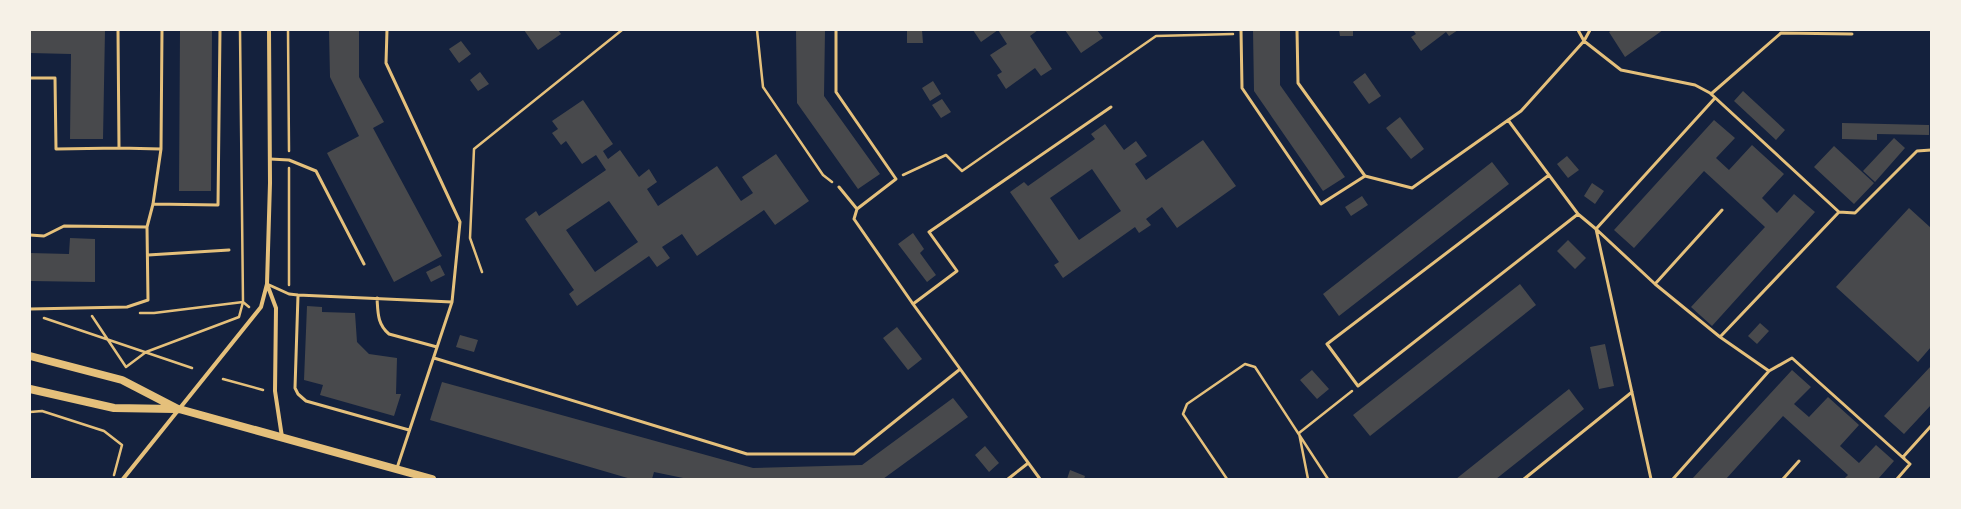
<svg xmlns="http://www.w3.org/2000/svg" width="1961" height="509" font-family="Roboto,sans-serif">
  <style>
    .building { fill: #48494c; fill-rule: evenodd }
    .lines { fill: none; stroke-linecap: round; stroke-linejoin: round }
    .path { stroke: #e5c07b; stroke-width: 2.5 }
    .service { stroke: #e5c07b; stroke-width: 3 }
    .minor { stroke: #e5c07b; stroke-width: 4 }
    .secondary { stroke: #e5c07b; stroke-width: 8 }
  </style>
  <rect width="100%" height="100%" fill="#14213d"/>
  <path class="building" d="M30 30H105L103 139H70L71 54 30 53Z
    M180 30H212L211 191H179Z
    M329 30H359V77L384 122 373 128 442 256 394 282 327 153 359 136 330 77Z
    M524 30H558L561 34 538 50Z
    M796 30H825L824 96 880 174 858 189 797 103Z
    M907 30H922L923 43H907Z
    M973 30H1038L1030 36 1052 69 1041 76 1035 68 1006 89 997 75 1002 72 990 55 1007 44 998 30 981 42Z
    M1065 30H1097L1103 38 1081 53Z
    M1253 30H1280V85L1345 177 1323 191 1254 91Z
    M1339 30H1353V36H1340Z
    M1413 30H1458L1449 36 1446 32 1421 51 1411 37 1416 34Z
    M1612 30H1663L1625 57 1609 32Z
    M461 41 471 54 459 63 449 49Z
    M480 72 489 84 478 91 470 80Z
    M1365 73 1381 96 1369 104 1353 82Z
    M933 81 941 94 930 101 922 88Z
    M1743 91 1785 130 1776 140 1734 101Z
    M942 99 951 112 941 118 932 105Z
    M583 100 613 144 603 151 608 159 620 150 639 177 649 169 657 182 647 189 658 206 717 166 741 201 753 193 742 177 776 154 809 201 775 225 764 210 697 256 682 234 662 247 670 258 657 267 649 256 577 306 569 294 574 290 525 219 536 211 539 216 606 170 596 155 582 164 566 141 561 145 552 133 558 129 552 121ZM609 201 638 242 595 272 566 230Z
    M1400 117 1424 149 1411 159 1386 128Z
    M1714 120 1735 138 1716 158 1729 170 1752 145 1784 174 1762 198 1777 213 1794 194 1815 212 1712 326 1691 307 1765 227 1704 171 1634 248 1614 230Z
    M1842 123 1929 125V135L1877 134V140L1842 139Z
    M1105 124 1124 150 1136 141 1147 156 1135 164 1146 180 1203 140 1236 186 1177 228 1162 207 1146 219 1151 225 1139 233 1135 227 1063 278 1054 265 1059 262 1010 192 1024 182 1028 186 1095 139 1091 134ZM1092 169 1121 211 1079 240 1050 198Z
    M1894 138 1905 148 1875 182 1863 171Z
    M1834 146 1874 183 1854 204 1814 167Z
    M1567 156 1579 170 1568 178 1557 164Z
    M1492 162 1509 184 1339 316 1323 294Z
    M1592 183 1604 191 1595 204 1584 196Z
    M1362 196 1368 205 1351 216 1345 207Z
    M1909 208 1931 228V347L1918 362 1836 287Z
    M913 233 924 249 920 253 936 275 927 282 898 244Z
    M70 238 95 239V282L30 281V253L69 254Z
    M1568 240 1586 258 1575 269 1557 251Z
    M440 265 445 275 431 282 426 272Z
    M1520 284 1536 305 1370 436 1353 415Z
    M307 306 322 307V312L355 313 357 342 369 354 397 358 396 394H401L394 416 320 395 323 385 304 380Z
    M1760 323 1769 331 1757 344 1748 336Z
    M897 327 922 359 908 370 883 338Z
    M460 335 478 340 474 352 456 347Z
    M1605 344 1614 386 1599 389 1590 347Z
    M1931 366V405L1904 434 1884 416Z
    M1312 370 1329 389 1317 399 1300 380Z
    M1792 370 1811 387 1794 404 1809 417 1828 397 1859 425 1840 446 1859 463 1876 445 1894 461 1878 479H1844L1848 475 1783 416 1726 479H1692Z
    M442 382 753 468 862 465 953 398 968 417 883 479H688L654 472 652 479H631L430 420Z
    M1569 389 1584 409 1496 479H1456Z
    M985 446 999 463 989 472 975 455Z
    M1070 470 1085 476 1084 479H1067Z"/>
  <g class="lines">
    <path class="path" d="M288 30 289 151
      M757 30 763 87 823 175 832 182
      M289 168V285
      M903 175 946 155 962 171 1156 36 1233 34
      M482 272 470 238 474 149 622 30
      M140 313H154L243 302 249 307
      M92 316 126 367 146 352 239 317 243 302 240 30
      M44 318 192 368
      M223 379 263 390
      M30 412 42 411 104 431 122 445 114 475
      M1227 479 1183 414 1187 404 1245 364 1255 367 1328 479
      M1308 479 1299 433 1352 391"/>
    <path class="service" d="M387 30 386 63 460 222 452 302 397 468
      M836 30V92L896 179 857 209 854 219 913 304 1040 479
      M1241 30 1242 88 1321 204 1365 176 1298 83 1297 30
      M1578 30 1584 41 1590 30
      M30 78H55L56 149 119 148 118 30
      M1711 94 1781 33 1852 34
      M1715 98 1596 229 1655 284 1720 337 1769 371
      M1508 120 1578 214 1596 229 1651 479
      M119 148 161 149
      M270 159 289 160 316 171 364 264
      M1549 175 1327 344 1358 386 1578 214
      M1365 176 1412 188 1521 111 1584 41 1621 70 1695 85 1710 93 1839 212
      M839 187 857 209
      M153 204 218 205 220 30
      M30 235 44 236 64 226 147 227
      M148 255 229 250
      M267 284 289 294 298 295 452 302
      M1655 284 1722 210
      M298 295 295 388 298 394 306 401 409 430
      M377 298C378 312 377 324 389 334L437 347
      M913 304 957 271 929 232 1111 107
      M30 309 127 307 148 300 147 227 153 204 161 149 162 30
      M1720 337 1839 212 1855 213 1917 151 1931 150
      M434 358 747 454H854L959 370
      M1904 458 1903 457 1931 426
      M1008 479 1027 464
      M1524 479 1632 392
      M1673 479 1769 371 1792 358 1910 464 1897 479
      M1783 479 1799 461"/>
    <path class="minor" d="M267 284 276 308 275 391 282 437
      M123 479 261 307 267 284 270 183 269 30"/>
    <path class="secondary" d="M30 356 122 380 178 409
      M30 389 114 408 175 409
      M179 409 432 479"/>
  </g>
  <rect width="1961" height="509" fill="none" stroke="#f6f1e7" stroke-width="62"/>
</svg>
